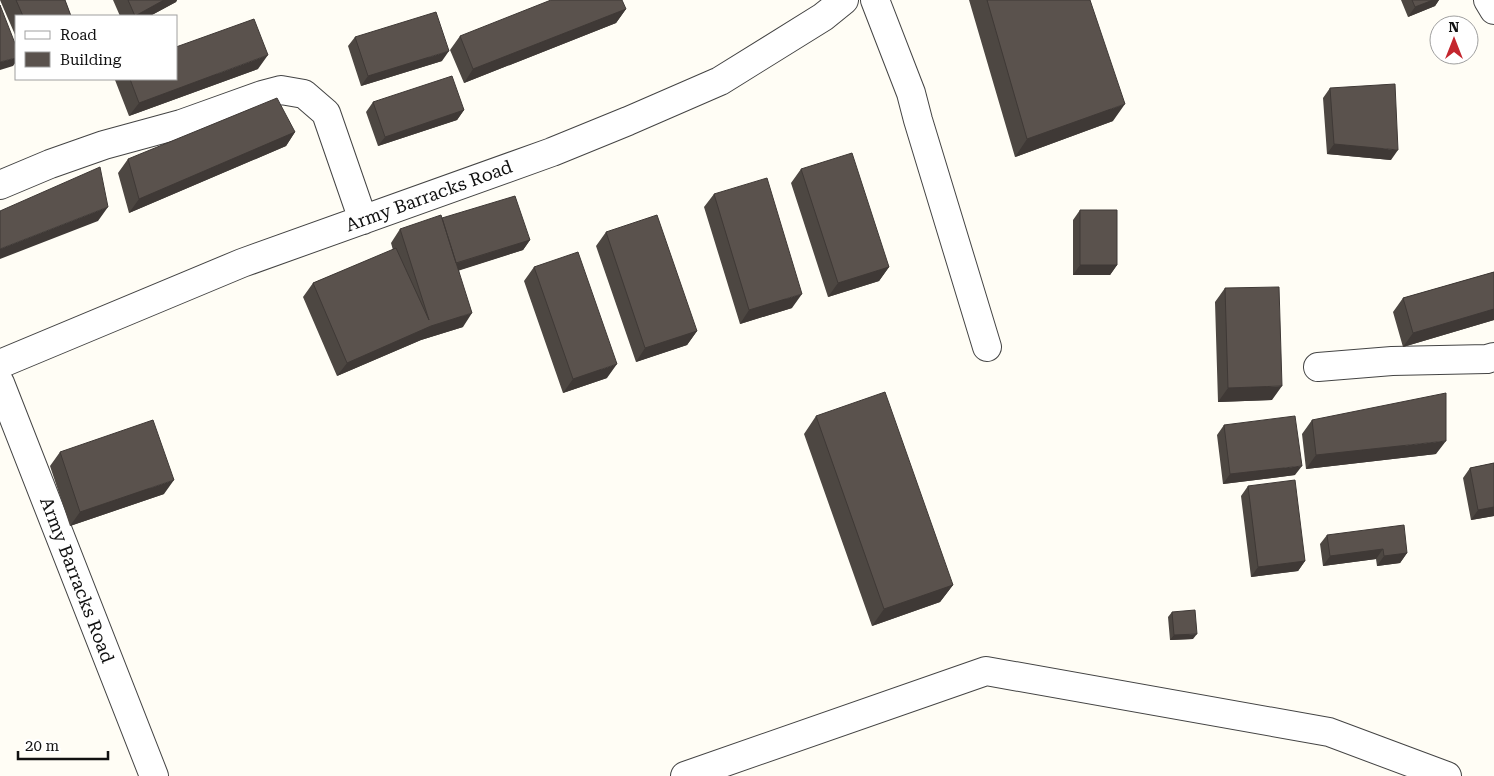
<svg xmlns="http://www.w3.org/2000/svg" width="1494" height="776" font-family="'Roboto Serif',serif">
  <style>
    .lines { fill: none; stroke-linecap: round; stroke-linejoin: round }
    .minor-casing { stroke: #444; stroke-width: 30 }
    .minor { stroke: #fff; stroke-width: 28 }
    .wall { fill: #4d4742 }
    .shaded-wall { fill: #3f3936 }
    .building { fill: #5a524d; stroke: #3f3936 }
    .labels { text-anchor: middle; stroke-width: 5; stroke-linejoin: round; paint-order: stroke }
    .street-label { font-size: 18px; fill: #111; stroke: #fff }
  </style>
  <rect width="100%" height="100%" fill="#fffdf5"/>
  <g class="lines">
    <g class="minor-casing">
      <path id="minor" d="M875 0 911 93 918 120 987 347
        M1488 0 1494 10
        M0 185 50 164 104 145 181 124 262 95 281 90 304 94 326 113 363 220
        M0 364 242 263 552 152 628 121 720 81 823 17 844 0
        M1318 367 1392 361 1487 359 1494 357
        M0 383 154 776
        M685 776 986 671 1329 732 1447 776"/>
    </g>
    <use href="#minor" class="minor"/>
  </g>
  <path class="wall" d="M0 0H65L71 16H16V37Z
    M113 0H177L176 2 150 16H120Z
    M969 0H1090L1113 121 1015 157Z
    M1401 0H1439L1435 6 1408 17Z
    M626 9 616 23 464 83 450 50 460 36Z
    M355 37 442 61 361 86 348 46Z
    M258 69 129 116 115 80 116 79H176Z
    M1330 88 1391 160 1327 154 1323 98Z
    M373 102 464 110 457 120 378 146 366 112Z
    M295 132 286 146 129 213 118 173 128 159Z
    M801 169 889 267 879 281 828 297 791 183Z
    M714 194 792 308 740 324 704 207Z
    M1080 210 1117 265 1110 275H1073V220Z
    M400 229 530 240 523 250 459 270 463 327 421 340 337 376 303 297 313 283 393 250 391 243Z
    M606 232 697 331 687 345 636 362 596 246Z
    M534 267 607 378 563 393 524 281Z
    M1494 272V320L1403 347 1393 312 1403 298Z
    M1225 288 1272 400 1218 402 1215 302Z
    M816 416 953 585 940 602 872 626 804 434Z
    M1312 420 1436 454 1306 469 1302 434Z
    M1224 425 1295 475 1223 484 1217 435Z
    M60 452 164 494 70 526 50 466Z
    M1494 463V516L1471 520 1463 478 1470 468Z
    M1248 486 1305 561 1298 571 1251 577 1241 496Z
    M1327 535 1407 553 1400 563 1377 566 1376 559 1323 566 1320 544Z
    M1172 612 1193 639 1170 640 1168 617Z"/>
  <path class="shaded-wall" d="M164 0H177L176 2 150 16H135Z
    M1433 0H1439L1435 6 1408 17 1415 7Z
    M626 9 616 23 464 83 473 69Z
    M449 51 442 61 361 86 368 76Z
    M268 55 258 69 129 116 139 103Z
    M16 58V62L13 66 0 70V62Z
    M1125 104 1113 121 1015 157 1027 139Z
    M464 110 457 120 378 146 385 137Z
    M295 132 286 146 129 213 139 199Z
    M1334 144 1398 150 1391 160 1327 154Z
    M108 207 98 221 0 259V249Z
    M530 240 523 250 445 275 452 265Z
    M1080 265H1117L1110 275H1073Z
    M889 267 879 281 828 297 838 283Z
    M802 294 792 308 740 324 749 310Z
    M1494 309V320L1403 347 1413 333Z
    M472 313 463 327 421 340 337 376 347 363 431 326Z
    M697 331 687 345 636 362 645 348Z
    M617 364 607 378 563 393 573 379Z
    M1282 386 1272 400 1218 402 1228 388Z
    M1446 441 1436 454 1306 469 1316 455Z
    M1302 466 1295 475 1223 484 1230 474Z
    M174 480 164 494 70 526 80 512Z
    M1494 507V516L1471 520 1478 510Z
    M1383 549 1376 559 1323 566 1330 556Z
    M1407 553 1400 563 1377 566 1384 556Z
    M1305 561 1298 571 1251 577 1258 567Z
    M953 585 940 602 872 626 884 609Z
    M1197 634 1193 639 1170 640 1174 635Z"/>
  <path class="building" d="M16 0H65L71 16H23Z
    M128 0H164L135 16Z
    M551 0H622L626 9 473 69 460 36Z
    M987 0H1090L1125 104 1027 139Z
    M1412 0H1433L1415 7Z
    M0 5 16 46V58L0 62Z
    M436 12 449 51 368 76 355 37Z
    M254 19 268 55 139 103 130 79H176V47Z
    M452 76 464 110 385 137 373 102Z
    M1395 84 1398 150 1334 144 1330 88Z
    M277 98 295 132 139 199 128 159Z
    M852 153 889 267 838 283 801 169Z
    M100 167 108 207 0 249V211Z
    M767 178 802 294 749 310 714 194Z
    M515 196 530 240 456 263 442 218Z
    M1080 210H1117V265H1080Z
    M441 215 472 313 431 326 347 363 313 283 396 248 429 320 400 229Z
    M657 215 697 331 645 348 606 232Z
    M578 252 617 364 573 379 534 267Z
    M1494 272V309L1413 333 1403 298Z
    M1279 287 1282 386 1228 388 1225 288Z
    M885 392 953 585 884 609 816 416Z
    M1446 393V441L1316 455 1312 420Z
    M1295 416 1302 466 1230 474 1224 425Z
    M153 420 174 480 80 512 60 452Z
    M1494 463V507L1478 510 1470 468Z
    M1295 480 1305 561 1258 567 1248 486Z
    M1404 525 1407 553 1384 556 1383 549 1330 556 1327 535Z
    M1195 610 1197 634 1174 635 1172 612Z"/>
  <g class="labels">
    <g class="street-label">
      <text transform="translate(429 196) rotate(-20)" y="6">Army Barracks Road</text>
      <text transform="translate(77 580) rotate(69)" y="6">Army Barracks Road</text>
    </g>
  </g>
  <rect x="15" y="15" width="162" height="65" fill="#ffffff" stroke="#a0a0a0"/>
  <rect x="25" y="31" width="25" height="8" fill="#ffffff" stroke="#a0a0a0"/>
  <text x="60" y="40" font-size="15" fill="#111111">Road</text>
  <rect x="25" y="52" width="25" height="15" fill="#5a524d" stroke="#a0a0a0"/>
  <text x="60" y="65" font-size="15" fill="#111111">Building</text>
  <g transform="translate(1454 40)"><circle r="24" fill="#ffffff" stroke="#a0a0a0"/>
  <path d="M0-4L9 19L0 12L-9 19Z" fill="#c4262e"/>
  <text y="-8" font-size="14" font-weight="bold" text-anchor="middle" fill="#111111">N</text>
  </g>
  <path d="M18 751v8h90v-8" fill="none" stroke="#111111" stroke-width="2.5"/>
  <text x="25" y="751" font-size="15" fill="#111111" stroke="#ffffff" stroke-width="4" paint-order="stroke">20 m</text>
</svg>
